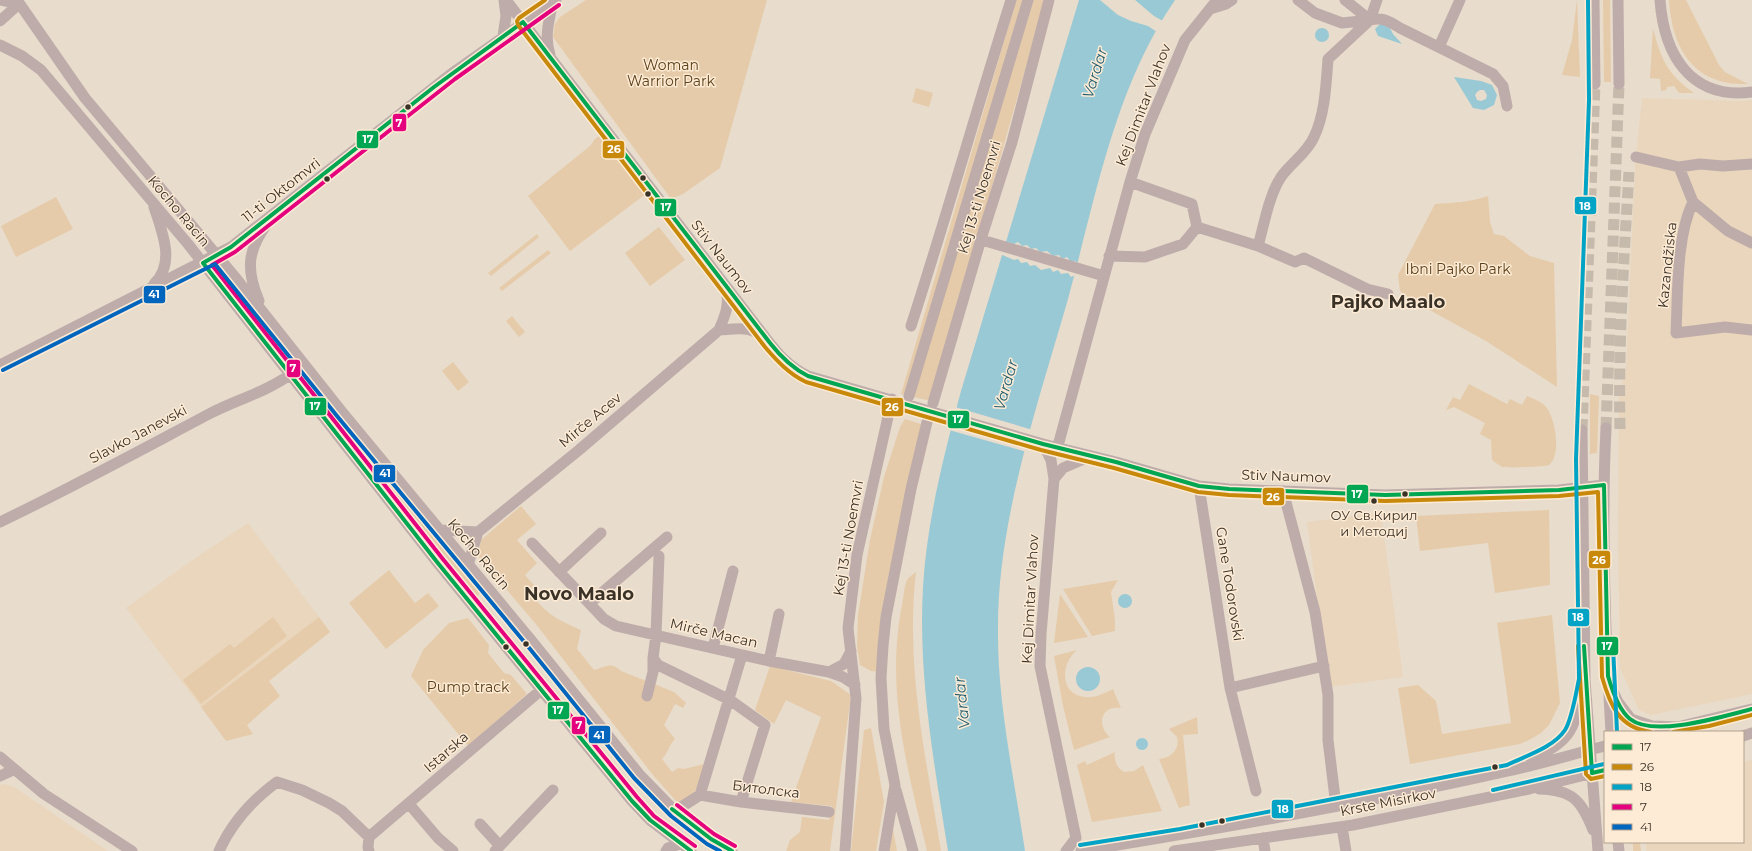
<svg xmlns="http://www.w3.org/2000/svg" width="1752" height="851" font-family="Montserrat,sans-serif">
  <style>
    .built { fill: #ead6bc }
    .green { fill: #e5cba9 }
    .water { fill: #99c9d5; fill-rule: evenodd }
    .pier { fill: #e8dccc }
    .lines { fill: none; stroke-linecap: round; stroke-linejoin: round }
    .minor-tunnel { stroke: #c5baab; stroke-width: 11; stroke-dasharray: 11 5.5; stroke-linecap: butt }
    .minor { stroke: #beacaa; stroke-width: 11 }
    .bus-1-casing { stroke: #fdebd5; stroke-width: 7 }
    .bus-2-casing { stroke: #fdebd5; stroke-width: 7 }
    .bus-3-casing { stroke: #fdebd5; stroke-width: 7 }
    .bus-4-casing { stroke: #fdebd5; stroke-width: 7 }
    .bus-5-casing { stroke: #fdebd5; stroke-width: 7 }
    .bus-1 { stroke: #00a651; stroke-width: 4 }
    .bus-2 { stroke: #c8890a; stroke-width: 4 }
    .bus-3 { stroke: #03a3c6; stroke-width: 4 }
    .bus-4 { stroke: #e5007d; stroke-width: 4 }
    .bus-5 { stroke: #0065bd; stroke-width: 4 }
    .bus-dot { fill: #3a3227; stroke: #fdebd5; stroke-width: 1.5 }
    .labels { text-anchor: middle; stroke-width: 3; stroke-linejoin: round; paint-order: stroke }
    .bus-label { font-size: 13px; fill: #3a3227; stroke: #fdebd5 }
    .park-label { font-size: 14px; fill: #5d4119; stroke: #fdebd5 }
    .street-label { font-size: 14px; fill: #3a3227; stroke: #fdebd5 }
    .water-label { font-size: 15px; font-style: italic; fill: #245f71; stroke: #fdebd5 }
    .district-label { font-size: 18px; font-weight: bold; fill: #3a3227; stroke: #fdebd5 }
    .line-badge { stroke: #fdebd5; stroke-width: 1.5 }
    .badge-label { font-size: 11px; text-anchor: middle; font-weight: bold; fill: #fff }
  </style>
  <rect width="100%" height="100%" fill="#e8dccc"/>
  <path class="built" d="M1642 98 1740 101 1752 100V694L1651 715 1639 710 1620 668 1618 536 1619 395 1626 370 1635 167Z
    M1381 513 1403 677 1329 687 1307 522Z
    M248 523 319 617 201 707 126 608 188 563Z
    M1752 760V851H1646V842H1743V762Z
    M3 784 14 787 108 851H0V785Z"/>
  <path class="green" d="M586 0H767L720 168 683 194 671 199 553 37 555 24 560 17Z
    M1016 0H1045L931 401 901 394Z
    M1577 0 1580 77 1562 75 1572 40Z
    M1603 0H1610L1611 82H1604Z
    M1669 0H1686L1719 65 1725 72 1748 84C1694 86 1672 49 1669 0Z
    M1653 28C1661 59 1667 74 1694 93H1679L1674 86 1667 87 1666 90 1661 91 1660 79 1650 78Z
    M916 88 933 93 929 107 912 102Z
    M607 130 651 190 570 251 528 196 590 146 595 139Z
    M1488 196 1490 222 1494 234 1504 236 1530 256 1554 263 1557 387 1486 341 1415 302 1400 291 1398 275 1435 204C1453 203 1470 202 1488 196Z
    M56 197 73 229 16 257 1 226Z
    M659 227 685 260 650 286 625 253Z
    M537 234 539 237 491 276 488 273Z
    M548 250 551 253 502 291 499 288Z
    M234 285 481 593 477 596 232 288Z
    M512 316 525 332 519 337 506 321Z
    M453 362 469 382 458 391 442 371Z
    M1469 384 1507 404 1510 399 1522 405 1527 396C1534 399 1541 401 1546 407 1555 417 1562 455 1549 465 1545 467 1507 468 1502 467 1499 465 1495 462 1492 460L1491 440 1480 434 1485 423 1454 407 1446 410 1453 397 1460 400Z
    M1590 394 1599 396 1597 453 1590 454Z
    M905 419 930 427 916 481 881 672 871 671 860 665 857 646 858 615 870 540 884 477 900 427Z
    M521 506 536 524 517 540 537 563 525 575 534 585 528 591C546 613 555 619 581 630L577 649 594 670C606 667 611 661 621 671L674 692 686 703 683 708 675 704 664 725 675 739C669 745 668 753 662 759L672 772 678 768 684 769 704 764 695 792 684 802H677L653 775 535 623 478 556 481 540Z
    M1549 510 1550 585 1495 593 1488 543 1420 551 1416 516Z
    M389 570 415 603 428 593 439 606 386 649 349 603Z
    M916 572C905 666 926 758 941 851H927C908 772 886 692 901 610 903 603 904 586 907 580 909 577 913 574 916 572Z
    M1118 580 1111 592 1115 620V631L1092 636 1063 589Z
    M1060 594 1088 637 1054 643Z
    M1552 615 1560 703 1549 725 1541 733 1531 739 1520 744 1410 764 1398 688 1418 685 1436 701 1442 734 1511 723 1497 623Z
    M273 617 287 636 201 704 183 680 230 644 234 648Z
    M319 617 330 632 269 681 280 696 247 725 253 734 226 741 201 707Z
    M468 618 489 645 488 653 504 673 511 675 527 694 468 746 411 676 423 650 449 623Z
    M1077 650C1062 662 1059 690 1080 696 1092 700 1103 694 1113 689L1121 708C1101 705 1096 725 1110 737L1074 750 1063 706 1054 656Z
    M770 666 831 681 851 695 830 851H786L790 840 800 832 802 817 829 820 832 806 791 802 821 717 786 700 774 724 755 710Z
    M1197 717 1198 734 1183 735 1190 805 1179 808 1159 759C1171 758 1180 750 1177 737L1169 729Z
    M871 728 884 802 876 851H851L864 730Z
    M1115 752C1114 761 1116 767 1124 772L1134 771 1143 765 1162 811 1092 822 1077 765 1085 761 1087 765Z
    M891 819 897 851H886Z
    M1633 842H1640L1641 851H1633Z"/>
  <path class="water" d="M1079 0H1175C1114 89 1096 197 1068 299 1038 404 998 518 998 627 997 702 1014 777 1025 851H948C934 763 918 676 923 587 927 520 944 455 961 391Z
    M1380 24 1389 26 1393 34 1402 44 1378 36 1375 29Z
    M1315 35a7 7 0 1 1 14 0a7 7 0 1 1-14 0Z
    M1454 77 1481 81 1492 85 1497 95 1494 105 1484 110 1473 108ZM1480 90H1484L1487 95 1486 99 1481 101 1477 100 1475 95 1477 92Z
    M1118 601a7 7 0 1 1 14 0a7 7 0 1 1-14 0Z
    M1076 679a12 12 0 1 1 24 0a12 12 0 1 1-24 0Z
    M1136 744a6 6 0 1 1 12 0a6 6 0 1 1-12 0Z"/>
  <path class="pier" d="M1100 0H1135L1154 16 1163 21 1157 32 1148 26 1131 21 1118 15Z
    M1004 241 1014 244 1018 242 1022 246 1027 245 1031 249 1036 248 1040 252 1047 251 1053 256 1059 255 1062 259 1067 257 1071 262 1075 261 1079 264 1076 275 1071 277 1068 273 1061 274 1058 270 1053 272 1050 268 1041 270 1035 265 1030 266 1027 262 1021 263 1018 259 1014 260 1000 254Z
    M955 407 1033 430 1027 452 949 430Z"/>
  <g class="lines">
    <path class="minor-tunnel" d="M1606 428 1619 84
      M1620 429C1618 343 1624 258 1629 172
      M1582 430 1595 84"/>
    <path class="minor" d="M0 0 19 4
      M17 0 85 98 235 277 342 412 531 640 639 774 675 811 711 839 732 851
      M506 0 765 337C778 354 789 367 808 376L1043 444 1116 462 1199 486 1229 489 1385 495 1559 490 1604 485
      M1298 0 1315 13 1342 23 1370 20
      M1345 0 1370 20C1383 17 1389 21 1400 28L1493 74 1503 86 1507 106
      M1594 0 1595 84
      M1618 0 1619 84
      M1660 0C1664 54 1690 100 1752 92
      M1210 9 1226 4 1232 0
      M0 21 19 4
      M503 36 506 16 504 0
      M0 45 22 56 41 70 188 244 437 562 632 801 650 820 691 851
      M1439 47 1460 0
      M550 55C544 37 549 20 553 2
      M1636 157 1679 167 1700 164 1723 166 1752 164
      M1679 167 1693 202 1728 231 1752 243
      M1130 182 1192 204 1197 227
      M1693 202C1676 237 1678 294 1676 333L1725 327 1752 330
      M1197 227 1258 246 1295 262 1304 258 1367 289 1388 294
      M982 240 1104 276
      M1258 246C1264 225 1269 195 1281 177 1291 163 1307 153 1314 137 1325 114 1326 85 1328 59L1370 20 1377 0
      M1109 256 1145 257 1183 244 1197 227
      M154 284C176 263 162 232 154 207
      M259 301C246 270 247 251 267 224
      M911 326C946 218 977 108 1011 0
      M719 330C735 329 748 326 761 335
      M0 365 231 247 451 74 556 0
      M909 396 1028 0
      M933 403 981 239 1012 142 1049 0
      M1606 428C1601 529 1605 631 1611 732
      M1582 430 1585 680 1598 851
      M1059 442 1130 182 1145 134 1185 40 1217 0
      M1043 444 1051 460 1054 479 1041 634 1040 666 1076 838
      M1054 479 1063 468 1091 456
      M1199 486 1230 688 1256 791
      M1283 491 1315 612 1328 695V740L1336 806
      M0 522C71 488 139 451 209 414 236 400 266 392 291 374
      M440 530 478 532
      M532 543 604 619 616 626 769 661 829 672 843 677 855 685
      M659 556 656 635 653 658 658 665 730 700 765 725 741 802
      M468 565 478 532 579 450 719 330C725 316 730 304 726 289
      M559 572 601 533
      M590 603 667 537
      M713 648 733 571
      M769 661 779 614
      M829 672 844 664 851 651
      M1611 687 1618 702 1631 719 1652 726 1679 727
      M1230 688 1324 666
      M647 696 653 672V658
      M1673 728 1752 709
      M1743 736 1752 733
      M0 757 44 794 132 851
      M1531 760C1568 741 1574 734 1581 693
      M0 776 13 770
      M1539 789C1573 790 1581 800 1593 830
      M896 790 913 851
      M700 795 741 802 829 812
      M409 804 438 838 453 851
      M675 811 700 795 742 655
      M480 824 500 846
      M1342 827 1346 851
      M369 837 541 690
      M1263 838 1265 851
      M1618 842 1619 851
      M219 851C232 822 251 801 277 782L302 790 329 803 342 811 369 837 368 847 369 851
      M495 851 553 790
      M666 851 668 848 680 844
      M845 851 856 698 848 628 857 555 892 399
      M884 851 895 785 884 729 881 678 883 646 886 617 911 489 927 422
      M1066 851 1076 838
      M1081 851C1224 828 1367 803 1508 771 1541 764 1573 754 1605 746
      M1174 851 1353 825 1529 789 1605 770"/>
    <g class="bus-1-casing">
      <path id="bus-1" d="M523 22 770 343C781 357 792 368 808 376L1043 444 1116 462 1199 486 1229 489 1385 495 1559 490 1604 485 1608 676C1612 690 1619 710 1630 719 1654 738 1724 716 1752 709
        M523 22 434 87 231 247 203 263 437 562 632 801 650 820 691 851
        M1584 646 1592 773 1605 770
        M672 809 711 839 732 851"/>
    </g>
    <g class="bus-2-casing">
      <path id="bus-2" d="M545 0 519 18 517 21 518 25 765 347C777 361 789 374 806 382L1041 450 1114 468 1198 492 1229 495 1385 501 1559 496 1598 492 1602 677C1610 705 1619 728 1651 732
        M1578 646 1586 774 1591 779 1605 776
        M1673 732 1709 726 1752 715"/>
    </g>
    <g class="bus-3-casing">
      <path id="bus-3" d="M1613 646 1617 732
        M1493 790 1604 764
        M1080 845 1180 829 1507 765C1525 756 1553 748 1565 730 1572 719 1576 693 1579 679L1576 459 1589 100 1588 0"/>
    </g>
    <g class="bus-4-casing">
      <path id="bus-4" d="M559 5 455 79 235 252 212 265 442 558 637 797 654 816 695 846
        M677 805 714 834 735 846"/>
    </g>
    <g class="bus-5-casing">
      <path id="bus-5" d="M3 370 215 264 337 416 526 644 634 778 671 816 707 844 720 851"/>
    </g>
    <use href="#bus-1" class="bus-1"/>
    <use href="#bus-2" class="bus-2"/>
    <use href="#bus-3" class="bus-3"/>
    <use href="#bus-4" class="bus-4"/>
    <use href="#bus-5" class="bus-5"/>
  </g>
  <g class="bus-dot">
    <circle cx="408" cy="107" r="3.5"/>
    <circle cx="643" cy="178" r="3.5"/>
    <circle cx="327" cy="179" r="3.5"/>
    <circle cx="648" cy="194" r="3.5"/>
    <circle cx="1405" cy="494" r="3.5"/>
    <circle cx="1374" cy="501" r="3.5"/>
    <circle cx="526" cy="644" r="3.5"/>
    <circle cx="506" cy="647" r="3.5"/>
    <circle cx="1495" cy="767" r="3.5"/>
    <circle cx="1222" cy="821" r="3.5"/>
    <circle cx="1202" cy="825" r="3.5"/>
  </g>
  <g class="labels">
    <g class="bus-label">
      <text x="1374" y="520">ОУ Св.Кирил<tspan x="1374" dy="16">и Методиј</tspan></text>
    </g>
    <g class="park-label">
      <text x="671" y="70">Woman<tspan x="671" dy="16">Warrior Park</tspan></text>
      <text x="1458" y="274">Ibni Pajko Park</text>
      <text x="468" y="692">Pump track</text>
    </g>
    <g class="street-label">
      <text transform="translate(1143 105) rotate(-69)" y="5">Kej Dimitar Vlahov</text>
      <text transform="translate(281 190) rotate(-38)" y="5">11-ti Oktomvri</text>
      <text transform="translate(979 197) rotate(-73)" y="5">Kej 13-ti Noemvri</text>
      <text transform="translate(179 211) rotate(50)" y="5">Kocho Racin</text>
      <text transform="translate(722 257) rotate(52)" y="5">Stiv Naumov</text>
      <text transform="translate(1667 265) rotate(-84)" y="5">Kazandžiska</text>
      <text transform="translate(590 420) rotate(-40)" y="5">Mirče Acev</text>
      <text transform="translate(138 434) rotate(-28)" y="5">Slavko Janevski</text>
      <text transform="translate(1286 476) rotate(2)" y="5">Stiv Naumov</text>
      <text transform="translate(848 538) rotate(-80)" y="5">Kej 13-ti Noemvri</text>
      <text transform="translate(479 554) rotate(50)" y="5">Kocho Racin</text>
      <text transform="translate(1230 584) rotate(81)" y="5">Gane Todorovski</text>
      <text transform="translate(1030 599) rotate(-87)" y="5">Kej Dimitar Vlahov</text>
      <text transform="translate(714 633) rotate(13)" y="5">Mirče Macan</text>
      <text transform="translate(446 752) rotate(-41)" y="5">Istarska</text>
      <text transform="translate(766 789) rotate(7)" y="5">Битолска</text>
      <text transform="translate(1388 802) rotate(-11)" y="5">Krste Misirkov</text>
    </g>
    <g class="water-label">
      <text transform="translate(1095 73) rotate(-73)" y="5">Vardar</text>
      <text transform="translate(1006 385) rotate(-74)" y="5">Vardar</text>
      <text transform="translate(962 703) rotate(-96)" y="5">Vardar</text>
    </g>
    <g class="district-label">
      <text x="1388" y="308">Pajko Maalo</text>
      <text x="579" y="600">Novo Maalo</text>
    </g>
  </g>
  <g class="line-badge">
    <rect x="392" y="113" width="15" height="19" rx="4" fill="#e5007d"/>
    <rect x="356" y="130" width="23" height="19" rx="4" fill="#00a651"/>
    <rect x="602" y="140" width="23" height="19" rx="4" fill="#c8890a"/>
    <rect x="1574" y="196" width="23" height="19" rx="4" fill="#03a3c6"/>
    <rect x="654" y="198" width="23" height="19" rx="4" fill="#00a651"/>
    <rect x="143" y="285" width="23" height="19" rx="4" fill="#0065bd"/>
    <rect x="286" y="359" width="15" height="19" rx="4" fill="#e5007d"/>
    <rect x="304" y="397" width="23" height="19" rx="4" fill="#00a651"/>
    <rect x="881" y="397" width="23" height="20" rx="4" fill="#c8890a"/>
    <rect x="947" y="410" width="23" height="19" rx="4" fill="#00a651"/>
    <rect x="373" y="464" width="23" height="19" rx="4" fill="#0065bd"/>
    <rect x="1346" y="484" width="23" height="20" rx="4" fill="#00a651"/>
    <rect x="1262" y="487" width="23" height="19" rx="4" fill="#c8890a"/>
    <rect x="1588" y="550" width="23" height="19" rx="4" fill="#c8890a"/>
    <rect x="1567" y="608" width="23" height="19" rx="4" fill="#03a3c6"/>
    <rect x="1596" y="636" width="23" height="20" rx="4" fill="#00a651"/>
    <rect x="547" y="701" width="23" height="19" rx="4" fill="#00a651"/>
    <rect x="571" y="716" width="15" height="19" rx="4" fill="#e5007d"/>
    <rect x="588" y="725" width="23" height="19" rx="4" fill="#0065bd"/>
    <rect x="1271" y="799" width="23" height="20" rx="4" fill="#03a3c6"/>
  </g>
  <g class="badge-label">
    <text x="399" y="127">7</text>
    <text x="368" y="143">17</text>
    <text x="614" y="153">26</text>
    <text x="1585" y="210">18</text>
    <text x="666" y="211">17</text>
    <text x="154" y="298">41</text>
    <text x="293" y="372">7</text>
    <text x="315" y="410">17</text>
    <text x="892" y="411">26</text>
    <text x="958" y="423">17</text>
    <text x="385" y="477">41</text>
    <text x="1357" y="498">17</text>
    <text x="1273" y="501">26</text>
    <text x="1599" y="564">26</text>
    <text x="1578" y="621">18</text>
    <text x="1607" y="650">17</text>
    <text x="558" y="714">17</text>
    <text x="579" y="729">7</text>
    <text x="599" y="739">41</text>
    <text x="1283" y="813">18</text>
  </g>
  <rect x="1604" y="731" width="140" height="112" fill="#fdebd5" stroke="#afa18f"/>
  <rect x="1612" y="744" width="20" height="6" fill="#00a651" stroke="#afa18f"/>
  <text x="1640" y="751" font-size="12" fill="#3a3227">17</text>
  <rect x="1612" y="764" width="20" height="6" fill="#c8890a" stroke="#afa18f"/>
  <text x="1640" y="771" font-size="12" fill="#3a3227">26</text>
  <rect x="1612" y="784" width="20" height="6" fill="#03a3c6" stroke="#afa18f"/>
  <text x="1640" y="791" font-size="12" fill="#3a3227">18</text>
  <rect x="1612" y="804" width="20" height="6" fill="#e5007d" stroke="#afa18f"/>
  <text x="1640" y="811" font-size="12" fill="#3a3227">7</text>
  <rect x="1612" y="824" width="20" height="6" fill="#0065bd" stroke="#afa18f"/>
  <text x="1640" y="831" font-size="12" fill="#3a3227">41</text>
</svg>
